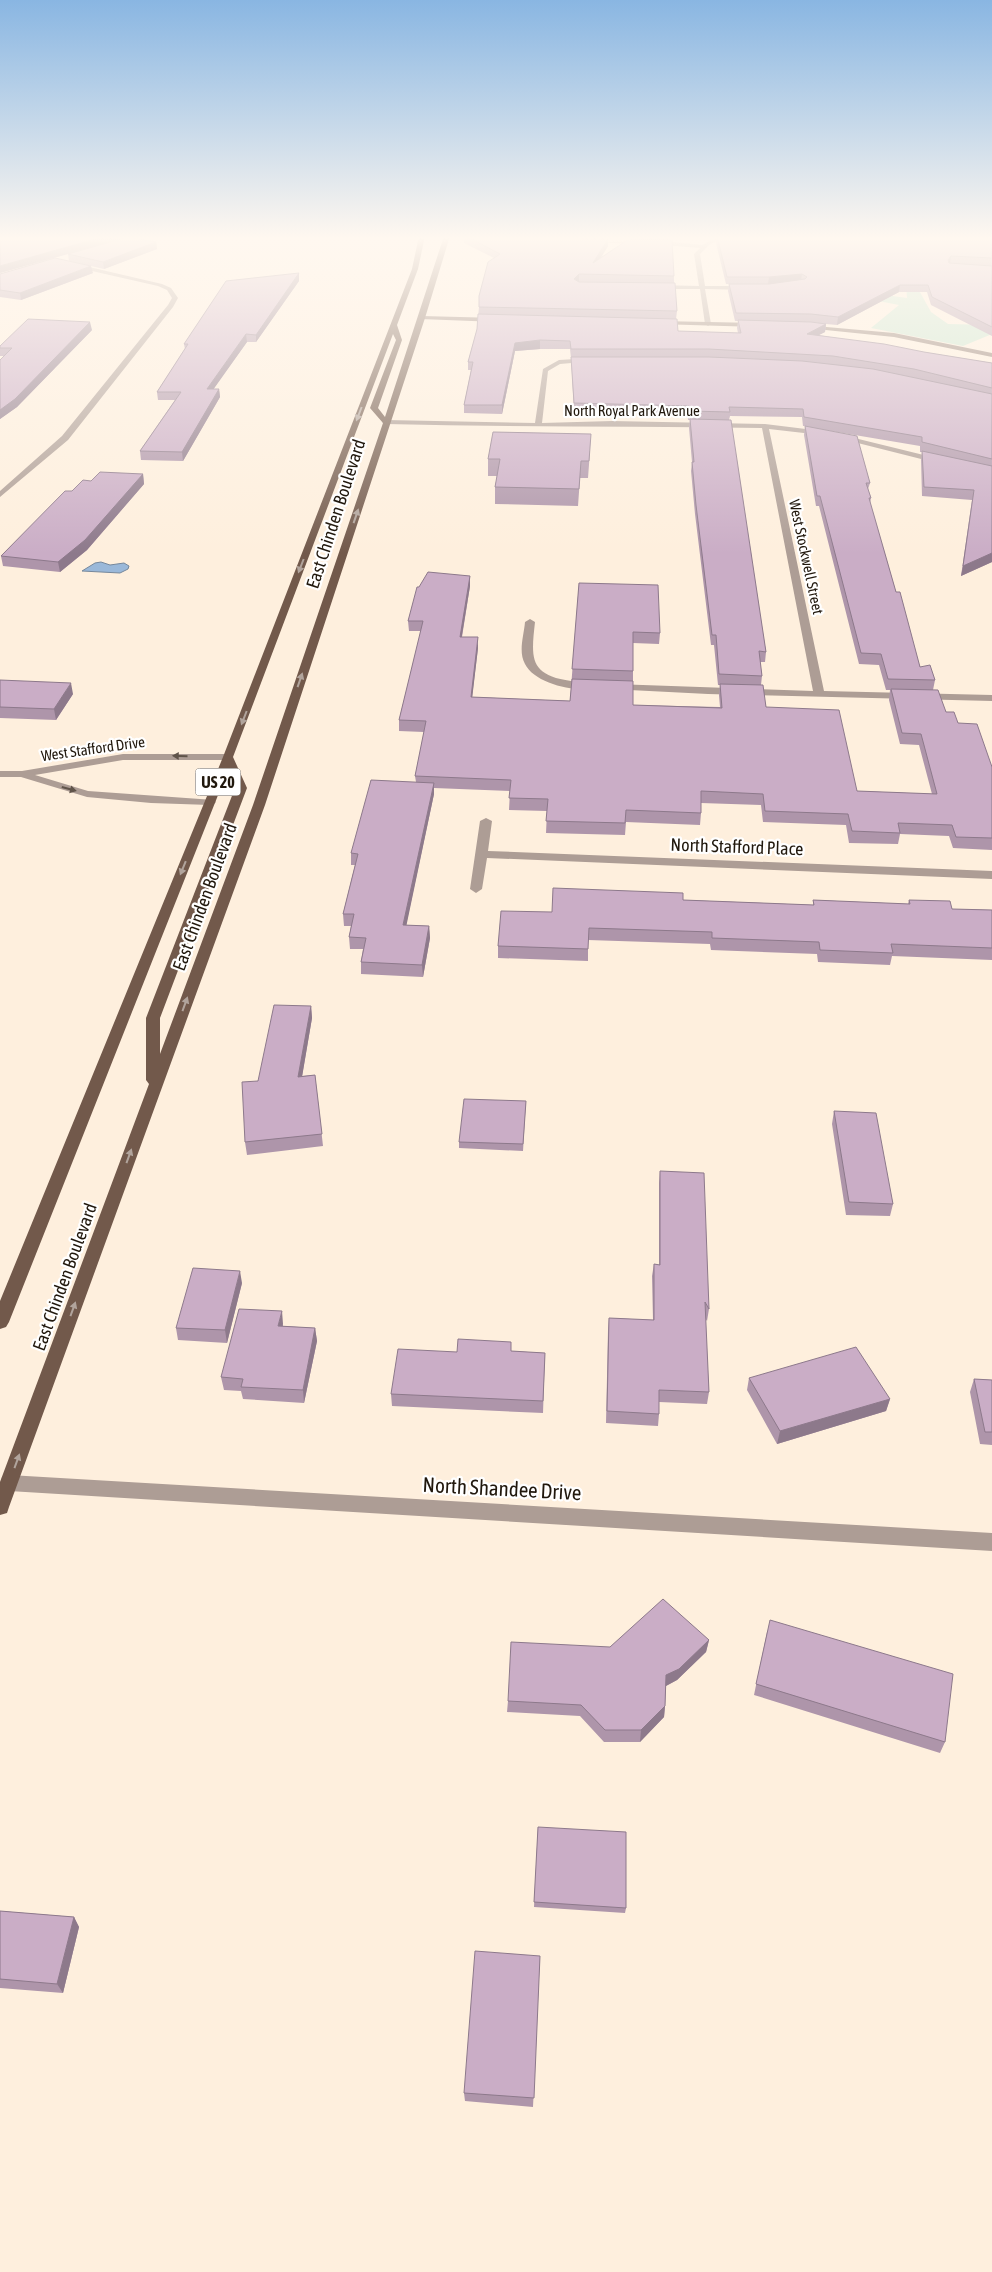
<svg xmlns="http://www.w3.org/2000/svg" width="992" height="2272" font-family="'Asap Condensed',sans-serif">
  <style>
    .green { fill: #c3e5ce }
    .water { fill: #9ab8d9; stroke: #76889c }
    .lines { fill: none; stroke-linecap: round; stroke-linejoin: round }
    .street { fill: #ad9d95; fill-rule: evenodd }
    .secondary { fill: #8b756a; fill-rule: evenodd }
    .primary { fill: #72594b; fill-rule: evenodd }
    .wall { fill: #ae95aa; fill-rule: evenodd }
    .shaded-wall { fill: #8d798b }
    .building { fill: #caadc6; stroke: #8d798b }
    .oneway { fill: #b1a49c }
    .oneway2 { fill: #60544a }
    .labels { text-anchor: middle; stroke-width: 4.5; stroke-linejoin: round; paint-order: stroke }
    .far-street-label { font-size: 15px; fill: #21180d; stroke: #fff }
    .shield { fill: #fff; stroke: #645d56; stroke-width: 1 }
    .shield-label { font-size: 16px; font-weight: bold; fill: #21180d }
    .street-label { font-size: 18px; fill: #21180d; stroke: #fff }
    .near-street-label { font-size: 21px; fill: #21180d; stroke: #fff }
  </style>
  <rect width="100%" height="100%" fill="#feefdd"/>
  <path class="green" d="M911 276 931 312 948 324 992 325V334L963 346 871 328 899 305 827 291 833 288 907 298 906 282Z"/>
  <path class="water" d="M95 563 101 562 110 565 124 563 129 566 128 569 120 573 82 571Z"/>
  <g class="lines">
    <path class="street" d="M140 236H148L121 246 116 245Z
      M719 236H726L709 245 700 254 705 286H748L751 288 748 290 705 289 711 324 708 326 705 324 700 289H656L653 287 656 285 699 286 694 254 700 248 664 245 586 242 664 241 702 245Z
      M72 263 162 284 171 288 178 298 173 307 68 440 0 497V491L62 436 168 305 172 298 167 290 158 286 70 266Z
      M592 358 595 360 594 361 560 364 548 371 542 423 612 421 765 424 830 432 944 460 945 462 941 464 830 436 769 429 824 691 992 695V701L708 694 610 689 609 687 614 684 813 691 762 428C636 426 511 427 386 424L382 422 386 420 535 423 543 369 559 360Z
      M530 619 535 622C531 658 529 675 571 681 579 682 587 682 595 684V688C575 693 534 683 525 664 518 652 524 635 525 622Z
      M123 754H228L233 757 228 760H123L35 775 88 791 214 800 216 802 214 804 210 805 151 803 87 797 21 777H0V771H22Z
      M486 818 492 821 488 851 992 871V879L487 858 482 889 476 893 470 889 480 821Z
      M9 1475 992 1533V1551L9 1491 2 1489 0 1484 2 1477Z"/>
    <path class="secondary" d="M422 316 498 318 501 320 498 322 420 319Z
      M659 321 758 323 761 325 758 327 657 324Z
      M804 325 894 333 992 353V357L894 337 806 328Z"/>
    <path class="primary" d="M419 236H425L418 269 397 325 402 340 378 408 385 417 444 236H450L425 318 265 805 9 1507 7 1513 0 1515V1482L149 1084 146 1080V1018L235 788 228 770 9 1322 6 1327 0 1329V1301L223 757 412 269ZM393 334 396 340 370 408 383 423 253 805 160 1054V1018L247 788 233 757Z"/>
  </g>
  <path class="wall" d="M69 236H121L118 239 156 242 157 249 104 269 69 261 68 254 0 273 67 238Z
    M464 236H614L612 239H608V246L601 258 674 276V283L677 311 676 319 678 331 738 333 737 328 738 321H735L728 291 729 284H726L716 243 717 236H992V336L931 305 927 292H899L837 325 826 324 825 332 818 335 992 363V562L961 576 972 500 922 496 921 460 922 452H920V446L819 429 870 483 868 489 871 498 870 503 896 592 920 667 935 680 933 690 946 712 958 723 992 767V850L953 848 949 836 900 834 898 844 849 843 846 825 763 822 761 805 701 803V813L700 825 626 822 625 835 546 833 547 811 509 810 510 791 434 788V794L406 925 429 926 430 938 423 977 361 974V962L363 949H350L349 937 351 926H344L343 914 355 865H351V853L416 782 415 776 424 732 399 731V720L421 631H409L408 621 419 587 470 576V586L462 637 478 648 472 697 570 701 579 583 660 633 659 644 633 643V705L720 707 719 695 720 685H718L714 645H711L695 514 691 471 692 462 689 428 690 420H688V415L574 411 571 358 570 349H540L515 351 502 414 464 413V405L471 370H468V362L477 329 479 307 494 258 464 243ZM730 416 802 417 803 426H805L804 435 816 506H819L859 664 879 665 886 690H890L889 700 900 744 919 745 932 794 857 791 766 707 761 685 762 676 760 662H765L766 652 729 420Z
    M640 236H671V240L639 239Z
    M93 273 21 300 0 297V274Z
    M299 273V281L256 342H247L213 389H219L220 397 183 461 141 460 140 451 175 400H158L157 392 185 349 184 344Z
    M92 330 17 407 0 419V360L5 356H0V346Z
    M590 451 588 478H580L578 506 495 504V487L497 476H488V459Z
    M143 474 144 484 87 550 60 572 3 566 1 556 91 481Z
    M0 680 73 694 56 720 0 718Z
    M683 900 813 905V900L908 904 909 900 952 909 992 910V960L892 956 890 965 818 962 817 954 711 950 710 944 588 940V961L498 958V946L552 912Z
    M311 1006 312 1018 302 1076 315 1075 323 1146 247 1155 245 1142 258 1081Z
    M526 1101 523 1151 459 1148V1142Z
    M834 1111 893 1204 890 1216 846 1215 832 1124Z
    M660 1171 709 1309 707 1321 705 1318 709 1392 707 1404 659 1402V1414L658 1426 606 1423 608 1330 609 1318 653 1320 652 1276 654 1264 659 1265V1183Z
    M242 1283 227 1343 178 1340 176 1328Z
    M283 1324V1326L315 1328 317 1341 304 1403 243 1399 241 1391 224 1390 221 1377Z
    M511 1351 545 1353 543 1413 392 1406 391 1394 457 1352Z
    M749 1378 890 1399 886 1411 777 1444 747 1390Z
    M974 1379 992 1380V1445L980 1444 970 1392Z
    M767 1632 945 1742 940 1753 754 1695Z
    M709 1640 706 1652 677 1680 666 1686 665 1706 664 1717 640 1742H604L580 1716 507 1712 508 1701 610 1647Z
    M538 1827 626 1908 625 1913 534 1907Z
    M0 1911 74 1917 79 1927 63 1993 0 1988Z
    M540 1956 533 2107 465 2101 464 2093Z"/>
  <path class="shaded-wall" d="M106 236H121L117 240 0 273V266Z
    M608 239V246L593 270V263Z
    M156 242 157 249 104 269 103 262Z
    M951 256 950 263 946 267 948 260Z
    M91 266 93 273 21 300 20 293Z
    M299 273V281L256 342V335Z
    M579 274V282L574 279Z
    M802 274 801 281 768 284 769 277Z
    M900 285 899 292 837 325 838 317Z
    M90 322 92 330 17 407 0 419V410Z
    M826 324 825 332 806 342 807 334Z
    M246 334 247 342 208 397 207 389Z
    M540 340V349L515 351 502 414V405L515 343Z
    M219 389 220 397 183 461 182 452Z
    M143 474 144 484 87 550 60 572 58 562Z
    M992 553V562L961 576 963 566Z
    M470 576V586L460 647V637Z
    M478 637V648L471 708V697Z
    M71 683 73 694 56 720 54 709Z
    M434 783V794L404 937 403 925Z
    M429 926 430 938 423 977 422 965Z
    M311 1006 312 1018 300 1089 298 1077Z
    M240 1271 242 1283 227 1343 225 1330Z
    M282 1311 283 1324 279 1338 278 1326Z
    M315 1328 317 1341 304 1403 303 1390Z
    M890 1399 886 1411 777 1444 780 1431Z
    M709 1640 706 1652 677 1680 664 1687 666 1675Z
    M665 1706 664 1717 640 1742 641 1730Z
    M74 1917 79 1927 63 1993 57 1984Z"/>
  <path class="building" d="M0 236H64L67 238 69 236H106L0 266Z
    M466 236H580L582 239H608L593 263 629 239 672 240 674 276 579 274 574 279 579 282 675 283 677 311 479 307V296L488 262 500 254Z
    M717 236H992V258L951 256 948 260 949 263 992 266V327L932 297 928 285H900L838 317 811 314 736 313 729 284H769L805 279 807 277 802 274 769 277H727Z
    M128 237 156 242 103 262 68 254Z
    M55 258 91 266 20 293 0 290V274Z
    M299 273 256 335 246 334 207 389H219L182 452 140 451 181 392H157L188 344H184L226 281Z
    M478 314 677 319 678 331 741 333 738 320 811 322 826 324 807 334 884 344 924 352 992 363V388L914 369 833 356 709 349H571L570 341 540 340 515 343 502 405H464L473 362H468L477 329Z
    M28 319 90 322 15 399 0 410V360L12 348H0V346Z
    M571 357H709L802 361 873 369 992 394V459L922 442V437L804 417 803 409 729 407 730 412 689 411V406L574 403Z
    M690 419 731 420 766 652 759 651 762 676 719 674 716 635H712L696 505 692 462H694Z
    M805 426 857 436 870 483H866L871 498H869L896 592H900L920 667 930 665 935 680 888 679 881 654 861 653 820 496H817Z
    M493 432 591 434 589 461H581L579 489 495 487 500 459H488Z
    M922 451 992 466V553L963 566 974 490 924 487Z
    M100 472 143 474 85 540 58 562 1 556 65 491H72L83 480 91 481Z
    M428 572 470 576 460 637H478L471 697 570 701 572 679 633 681V705L722 708 720 684 763 685 766 707 839 710 857 791 937 794 921 734 902 733 891 689 938 690 946 712H954L958 723 977 724 992 767V838L956 837 952 825 898 823 900 833 852 831 848 814 765 811 763 794 701 791V813L626 810 625 823 546 821 548 799 509 798 511 780 415 776 426 721 399 720 423 621H408L417 587H419Z
    M579 583 658 585 660 633 633 632V671L572 669Z
    M0 680 71 683 54 709 0 707Z
    M371 780 434 783 403 925 429 926 422 965 361 962 366 938 349 937 354 914H343L358 854 351 853Z
    M553 888 683 893V900L814 905 813 900 910 904 909 900 950 901 952 909 992 910V948L891 944 893 953 820 950 819 942 712 938V932L589 928 588 949 498 946 501 911 552 912Z
    M274 1005 311 1006 298 1077 315 1075 322 1134 245 1142 242 1082 258 1081Z
    M464 1099 526 1101 523 1144 459 1142Z
    M834 1111 876 1113 893 1204 849 1202Z
    M660 1171 704 1173 709 1309 705 1302 709 1392 659 1390V1414L607 1411 609 1318 654 1320V1264L660 1265Z
    M193 1268 240 1271 225 1330 176 1328Z
    M239 1309 282 1311 278 1326 315 1328 303 1390 241 1387 243 1379 221 1377Z
    M458 1339 511 1342V1351L545 1353 543 1401 391 1394 398 1349 457 1352Z
    M856 1347 890 1399 780 1431 749 1378Z
    M974 1379 992 1380V1432H985Z
    M663 1599 709 1640 679 1669 666 1675 665 1706 641 1730H605L581 1705 508 1701 511 1642 610 1647Z
    M770 1620 953 1674 945 1742 756 1684Z
    M538 1827 626 1832V1908L534 1902Z
    M0 1911 74 1917 57 1984 0 1979Z
    M475 1951 540 1956 534 2098 464 2093Z"/>
  <defs><path id="oneway-solid" d="M-6-.8H1V-3.2L6.5 0L1 3.2V.8H-6Z" transform="scale(1.25)"/></defs>
  <g class="oneway">
    <use href="#oneway-solid" transform="translate(359 414) rotate(111)"/>
    <use href="#oneway-solid" transform="translate(356 516) rotate(-71)"/>
    <use href="#oneway-solid" transform="translate(301 566) rotate(111)"/>
    <use href="#oneway-solid" transform="translate(300 680) rotate(-71)"/>
    <use href="#oneway-solid" transform="translate(244 718) rotate(111)"/>
    <use href="#oneway-solid" transform="translate(183 868) rotate(112)"/>
    <use href="#oneway-solid" transform="translate(185 1004) rotate(-70)"/>
    <use href="#oneway-solid" transform="translate(129 1156) rotate(-70)"/>
    <use href="#oneway-solid" transform="translate(73 1309) rotate(-70)"/>
    <use href="#oneway-solid" transform="translate(17 1461) rotate(-70)"/>
  </g>
  <g class="oneway2">
    <use href="#oneway-solid" transform="translate(180 756) rotate(-179)"/>
    <use href="#oneway-solid" transform="translate(69 789) rotate(15)"/>
  </g>
  <linearGradient id="sky" x2="0" y2="1"><stop stop-color="#89b6e2"/><stop offset="0.43" stop-color="#fff8f0"/><stop offset="1" stop-color="#fff8f0" stop-opacity="0"/></linearGradient>
  <rect width="992" height="554" fill="url(#sky)"/>
  <g class="labels">
    <g class="far-street-label">
      <text x="632" y="416">North Royal Park Avenue</text>
      <text transform="translate(806 557) rotate(78)" y="5">West Stockwell Street</text>
      <text transform="translate(93 749) rotate(-8)" y="5">West Stafford Drive</text>
    </g>
    <rect class="shield" x="195.5" y="768.5" width="45" height="27" rx="4"/>
    <g class="shield-label">
      <text x="218" y="788">US 20</text>
    </g>
    <g class="street-label">
      <text transform="translate(336 514) rotate(-72)" y="6">East Chinden Boulevard</text>
      <text transform="translate(737 847) rotate(2)" y="6">North Stafford Place</text>
      <text transform="translate(205 897) rotate(-70)" y="6">East Chinden Boulevard</text>
      <text transform="translate(65 1277) rotate(-70)" y="6">East Chinden Boulevard</text>
    </g>
    <g class="near-street-label">
      <text transform="translate(502 1489) rotate(3)" y="7">North Shandee Drive</text>
    </g>
  </g>
</svg>
